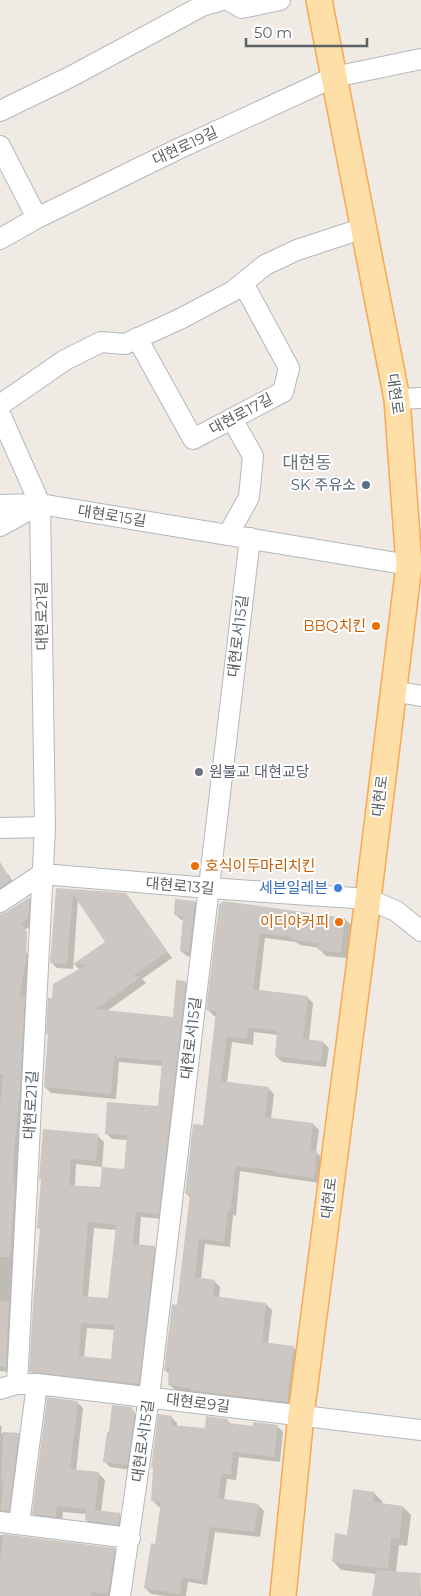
<svg xmlns="http://www.w3.org/2000/svg" width="421" height="1596" font-family="Montserrat,'Noto Sans KR',sans-serif">
  <style>
    .shadow { fill: #0003; fill-rule: evenodd }
    .building { fill: #ccc7c2; fill-rule: evenodd }
    .lines { fill: none; stroke-linecap: round; stroke-linejoin: round }
    .minor-casing { stroke: #b4b8bb; stroke-width: 22 }
    .major-casing { stroke: #f7a854; stroke-width: 28 }
    .minor { stroke: #fff; stroke-width: 20 }
    .major { stroke: #ffdfa8; stroke-width: 25 }
    .service-dot { fill: #5c6f8a; stroke: #fff; stroke-width: 2 }
    .food-dot { fill: #e8710a; stroke: #fff; stroke-width: 2 }
    .worship-dot { fill: #6b7280; stroke: #fff; stroke-width: 2 }
    .shop-dot { fill: #3f7fe0; stroke: #fff; stroke-width: 2 }
    .labels { text-anchor: middle; stroke-width: 4; stroke-linejoin: round; paint-order: stroke }
    .street-label { font-size: 15px; fill: #5b6165; stroke: #fff }
    .service-label { font-size: 15px; fill: #4e5e75; stroke: #fff; text-anchor: end }
    .food-label { font-size: 15px; fill: #c56008; stroke: #fff; text-anchor: end }
    .worship-label { font-size: 15px; fill: #5b616d; stroke: #fff; text-anchor: start }
    .shop-label { font-size: 15px; fill: #366cbe; stroke: #fff; text-anchor: end }
    .quarter-label { font-size: 18px; fill: #6c7477; stroke: #fff }
  </style>
  <rect width="100%" height="100%" fill="#efeae3"/>
  <path class="shadow" d="M0 869 3 870 9 875 15 886 0 897Z
    M57 889 125 894 131 900 172 958 142 979 146 983 107 1011 174 1019 185 982 191 988 164 1219 141 1217 139 1246 154 1247 160 1253 144 1389 37 1378 31 1372 41 1230 38 1228 42 1180 98 1136 104 1142 102 1167 76 1164 75 1186 101 1189 125 1170 127 1140 112 1139 106 1133 159 1108 163 1066 119 1062 116 1099 51 1093 45 1087 53 1000 80 970 75 965 106 942 78 900 73 969 57 968 51 962ZM94 1228 116 1230 110 1299 88 1297ZM87 1328 115 1330 112 1360 84 1358Z
    M29 898 35 903 34 924 18 934 4 914Z
    M195 902 200 908 194 957 187 956 181 951 184 920H181L175 914Z
    M220 905 345 919 351 925 347 958 326 956 320 950V948L300 945 296 942 265 938 259 991 307 997 313 1003 309 1041 323 1042 329 1048 326 1067 282 1062 276 1056 278 1035 254 1032 253 1045 232 1042 227 1083 268 1088 274 1094 271 1119 313 1124 319 1130 316 1152 322 1158 319 1183 240 1171 236 1216 233 1215 230 1247 205 1244 201 1279 214 1281 220 1287 219 1298 266 1304 272 1310 268 1344 293 1347 299 1353 293 1407 197 1396 194 1393 175 1390 169 1384 170 1375 165 1370 173 1306H178L190 1198 186 1193 204 1126 217 1016H214L208 1010Z
    M26 952 31 957V967L26 999 30 1003 11 1372 0 1371V954Z
    M77 1402 83 1408 76 1471 99 1474 105 1480 101 1512 119 1514 126 1521 124 1530 93 1526 86 1520 87 1514 63 1512 62 1523 40 1520 34 1514Z
    M130 1408 140 1419 132 1470 110 1467 105 1462Z
    M171 1417 177 1423V1427L206 1430 227 1420 232 1425 254 1428 277 1426 283 1432 280 1462 239 1457 236 1480 227 1479 224 1500 258 1505 264 1511 260 1537 215 1532 207 1585 188 1582 186 1596H165L151 1594 145 1588 156 1545 162 1507H159L153 1501 155 1470 152 1467Z
    M0 1425 2 1427 1 1433 18 1435 24 1440 14 1516 0 1517Z
    M374 1493 382 1501V1504L403 1507 411 1515 407 1546 399 1545 396 1572 420 1574 421 1596H374L377 1574 341 1570 333 1561Z
    M0 1535 114 1549 120 1555 114 1596H0Z"/>
  <path class="building" d="M0 862 11 880 0 888Z
    M56 888 126 893 167 952 133 976 141 977 96 1009 173 1017 176 980 186 981 159 1214 136 1212 133 1244 155 1246 139 1384 29 1372 33 1303 40 1229 37 1228 41 1179H39L43 1129 98 1134 96 1161 71 1159 69 1185 100 1187 102 1167 124 1169 127 1135 105 1134 107 1102 158 1106 162 1061 114 1057 111 1094 44 1087 48 1034H46L48 998H52L53 984 86 965 73 964 105 942 73 894 67 964 50 963ZM88 1222 116 1225 108 1298 82 1296ZM81 1323 114 1325 111 1359 79 1356Z
    M30 897 28 919 21 924 27 932 26 959 20 996H25L20 1091 14 1153 13 1185H15L10 1257H0V1107L3 1074H0V914L7 912Z
    M175 899 195 901 189 952 180 951 183 916 174 915Z
    M223 901 345 918 341 953 318 950 319 943 292 940 293 937 260 933 253 989 308 996 303 1039 323 1041 321 1062 275 1056 277 1031 248 1027 247 1039 227 1037 221 1081 269 1087 265 1117 313 1123 310 1150 317 1151 314 1178 277 1173V1171L235 1166 231 1210H228L224 1242 199 1239 195 1277 215 1280 213 1296 266 1303 262 1342 294 1346 287 1402 190 1390V1388L168 1385 169 1367 164 1371 172 1304 177 1305 190 1194H185L193 1124 203 1125 216 1011 206 1010 219 905Z
    M0 1301 9 1302 6 1367H0Z
    M47 1397 78 1401 70 1469 99 1472 95 1510 120 1513 118 1525 85 1520 86 1509 57 1506 56 1517 32 1514Z
    M112 1405 131 1407 135 1413 127 1465 103 1462 107 1432H109Z
    M158 1414 172 1416 171 1425 205 1428 206 1416 228 1419 227 1423 253 1426V1422L278 1425 274 1457 233 1452 231 1475 222 1474 218 1498 259 1504 254 1532 210 1527 202 1580 182 1577 180 1594 144 1588 151 1543 155 1544 161 1502 151 1501 153 1468H151Z
    M3 1432 19 1433 9 1511 1 1510 3 1482H1Z
    M353 1489 375 1492 373 1502 403 1506 399 1539 391 1538 388 1569 332 1562 335 1533 347 1535Z
    M3 1534 115 1548 108 1594 91 1592V1596H0V1562Z
    M376 1570 421 1573 419 1596H372Z"/>
  <g class="lines">
    <g class="minor-casing">
      <path id="minor" d="M228 0 242 8 280 0
        M0 111 72 76 202 6 222 0
        M0 146 37 218
        M0 239 37 218 178 149 334 77 421 59
        M137 338 193 439 283 392 289 368 243 283
        M397 399 421 398
        M0 405 65 360 101 342 125 344 180 319 233 291 265 265 297 250 364 228
        M0 414 40 504 45 827 17 1384
        M0 505 36 504
        M0 526 40 504 409 565
        M228 535 249 497 253 456 232 419
        M393 691 421 696
        M0 828 45 827
        M0 902 42 874 209 888 368 899 396 911 421 931
        M0 1389 17 1384H37L421 1430
        M0 1522 130 1538
        M19 1524 37 1384
        M120 1596 149 1397 250 538"/>
    </g>
    <g class="major-casing">
      <path id="major" d="M283 1596 301 1415 368 899 409 565 397 399 319 0"/>
    </g>
    <use href="#minor" class="minor"/>
    <use href="#major" class="major"/>
  </g>
  <circle class="service-dot" cx="366" cy="485" r="5"/>
  <g class="food-dot">
    <circle cx="376" cy="626" r="5"/>
    <circle cx="195" cy="866" r="5"/>
    <circle cx="339" cy="922" r="5"/>
  </g>
  <circle class="worship-dot" cx="199" cy="772" r="5"/>
  <circle class="shop-dot" cx="338" cy="888" r="5"/>
  <g class="labels">
    <g class="street-label">
      <text transform="translate(185 146) rotate(-25)" y="5">대현로19길</text>
      <text transform="translate(395 394) rotate(82)" y="5">대현로</text>
      <text transform="translate(241 414) rotate(-28)" y="5">대현로17길</text>
      <text transform="translate(112 516) rotate(9)" y="5">대현로15길</text>
      <text transform="translate(42 616) rotate(-91)" y="5">대현로21길</text>
      <text transform="translate(238 636) rotate(-83)" y="5">대현로서15길</text>
      <text transform="translate(380 796) rotate(-83)" y="5">대현로</text>
      <text transform="translate(180 886) rotate(5)" y="5">대현로13길</text>
      <text transform="translate(191 1038) rotate(-83)" y="5">대현로서15길</text>
      <text transform="translate(31 1105) rotate(-87)" y="5">대현로21길</text>
      <text transform="translate(329 1198) rotate(-83)" y="5">대현로</text>
      <text transform="translate(198 1403) rotate(7)" y="5">대현로9길</text>
      <text transform="translate(143 1441) rotate(-82)" y="5">대현로서15길</text>
    </g>
    <g class="service-label">
      <text x="356" y="490">SK 주유소</text>
    </g>
    <g class="food-label">
      <text x="366" y="631">BBQ치킨</text>
      <text x="205" y="871" text-anchor="start">호식이두마리치킨</text>
      <text x="329" y="927">이디야커피</text>
    </g>
    <g class="worship-label">
      <text x="209" y="777">원불교 대현교당</text>
    </g>
    <g class="shop-label">
      <text x="328" y="893">세븐일레븐</text>
    </g>
    <g class="quarter-label">
      <text x="307" y="469">대현동</text>
    </g>
  </g>
  <path d="M246 38v8h121v-8" fill="none" stroke="#5b6165" stroke-width="2.5"/>
  <text x="254" y="38" font-size="15" fill="#5b6165" stroke="#ffffff" stroke-width="4" paint-order="stroke">50 m</text>
</svg>
